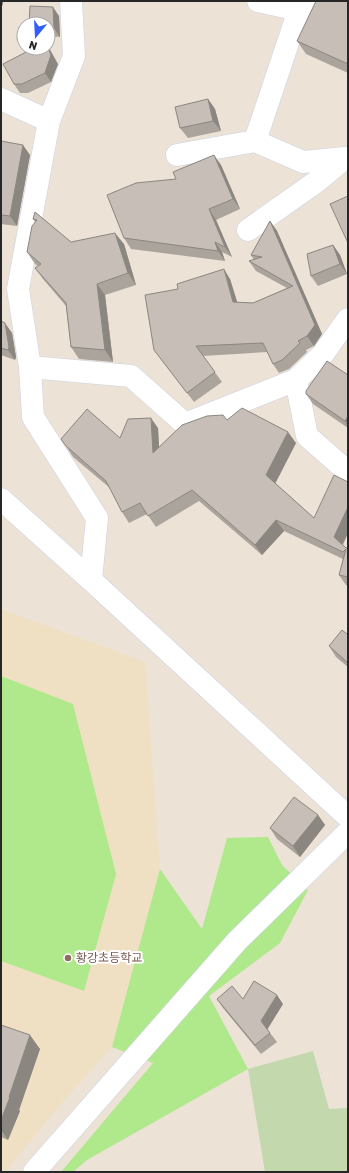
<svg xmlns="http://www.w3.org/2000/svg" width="349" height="1173" font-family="Rubik,'Noto Sans KR',sans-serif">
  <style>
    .education { fill: #f0e0c3 }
    .green { fill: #afe98c }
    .cemetery { fill: #c3d8ac }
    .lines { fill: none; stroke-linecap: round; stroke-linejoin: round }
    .minor-casing { stroke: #ccd1e3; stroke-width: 23 }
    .minor { stroke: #fff; stroke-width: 22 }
    .wall { fill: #aba49d }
    .shaded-wall { fill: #8b8680 }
    .building { fill: #c7bfb7; stroke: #8b8680 }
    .education-dot { fill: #8d6e63; stroke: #fff; stroke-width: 1.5 }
    .labels { text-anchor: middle; stroke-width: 4; stroke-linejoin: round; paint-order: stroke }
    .education-label { font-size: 12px; fill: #785e54; stroke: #fff; text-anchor: start }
  </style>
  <rect width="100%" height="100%" fill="#ece2d6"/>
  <path class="education" d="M1 609 145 662 160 869 112 1047 65 1099 5 1172H1Z"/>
  <path class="green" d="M1 676 73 704 116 874 84 991 1 961Z
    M268 837 282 865 308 890 280 943 209 996 248 1069 87 1160 73 1172H61L153 1063 112 1047 160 869 202 929 227 838Z"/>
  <path class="cemetery" d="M313 1051 329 1109 348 1108V1172H265L248 1069Z"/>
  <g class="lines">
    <g class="minor-casing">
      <path id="minor" d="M71 1 74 56 49 121 18 289 30 367 33 417 97 518 91 580 348 817
        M258 1 299 10 305 1
        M1 99 49 121
        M255 141 299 10
        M177 155 255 141 303 162 345 158
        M248 230 316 182 345 158H346
        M30 367 131 376 185 424 296 380 323 354 348 319
        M296 380 307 436 348 472
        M1 499 91 580
        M34 1172 237 941 348 832"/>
    </g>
    <use href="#minor" class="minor"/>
  </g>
  <path class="wall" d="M348 1V73L306 54 297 41Z
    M59 16 60 37 48 36V24Z
    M28 51 58 64 51 82 28 93H20L14 84Z
    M208 99 215 109 221 131 188 138 180 128Z
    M1 141 30 155 17 226 1 224Z
    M221 165 240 209 216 220 232 257 222 252 225 261 131 249 124 238 176 179Z
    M35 212 71 242 124 244 136 285 105 295 113 362 79 359 71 347 66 306 43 279 35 268 38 266 35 264 27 252 35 222 33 219Z
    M270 221 277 231 322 334 314 346 306 350 307 352 289 369 279 373 273 364 268 352 203 356 222 382 194 402 154 350 230 279 237 302 253 303 287 288 256 271 249 261 254 260 251 255Z
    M333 245 340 255 347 274 318 286 311 276Z
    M1 321 12 333 16 357 15 360 1 355Z
    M348 375V428L313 404 306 394Z
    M227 420 296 443 275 483 314 518 348 482V533L343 545 346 548H348V586L346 585 339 575 343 559 284 531 262 555 199 501 156 527 147 514 129 523 122 512 110 488 73 457 66 446 120 438 158 428 159 447Z
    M348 635V667L336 657 329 646Z
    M318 815 325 825 300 857 277 839 270 828Z
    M217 999H243L283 1004 267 1029 277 1042 261 1054 223 1008Z
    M1 1025 40 1049 19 1110 20 1111 8 1140 1 1137Z"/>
  <path class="shaded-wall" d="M1 1H3V6L1 3Z
    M53 7 59 16 60 37 54 28Z
    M48 46 58 64 51 82 45 73Z
    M208 99 215 109 221 131 213 121Z
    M23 145 30 155 17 226 10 216Z
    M214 155 221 165 240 209 233 199Z
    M209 209 216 220 232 257 225 247Z
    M270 221 277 231 322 334 314 346 307 336 315 325Z
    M115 233 124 244 136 285 128 273Z
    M215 242 222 252 225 261 218 251Z
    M333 245 340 255 347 274 340 264Z
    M224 269 230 279 240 311 233 302Z
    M97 284 105 295 113 362 105 350Z
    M5 323 12 333 16 357 15 360 8 350Z
    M348 416V426L345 421Z
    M151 418 158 428 160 463 153 453Z
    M288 432 296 443 274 486 266 475Z
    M348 507V533L341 547 334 537Z
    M276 520 284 531 262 555 255 545Z
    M318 815 325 825 300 857 293 846Z
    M277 995 283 1004 267 1030 261 1021Z
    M30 1035 40 1049 19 1110 20 1111 8 1140 1 1130V1120Z"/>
  <path class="building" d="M316 1H348V64L297 41Z
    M30 6 53 7 54 28H48V24H29Z
    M28 48H48L51 55 45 73 22 84H14L3 64 28 51Z
    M208 99 213 121 180 128 175 107Z
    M1 141 23 145 10 216 1 215Z
    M214 155 233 199 209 209 225 247 215 242 218 251 124 238 107 195 136 183 176 179 173 172Z
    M348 196V243L330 204Z
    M35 212 71 242 115 233 128 273 97 284 105 350 71 347 66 303 35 268 41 264 27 252 32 226 37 220 33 219Z
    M270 221 315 325 307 336 298 341 300 343 282 360 273 364 263 343 196 346 215 372 187 393 154 350 145 295 178 289 177 284 224 269 233 302 253 303 293 286 249 261 262 257 251 255Z
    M333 245 340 264 311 276 307 254Z
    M1 321 5 323 9 347 8 350 1 348Z
    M327 361 348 375V416L345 421 306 394V391Z
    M242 408 288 432 266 475 314 518 334 475 348 482V507L334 537 346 548H348V577L339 575 346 549 343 552 276 520 255 545 192 490 148 516 140 503 122 512 106 481 66 446 61 439 87 409 120 438 128 419 151 418 153 453 182 425 207 416 223 415 227 420Z
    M342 630 348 635V663L329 646Z
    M294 797 318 815 293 846 270 828Z
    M254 981 277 995 261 1021 270 1033 255 1045 217 999 232 986 243 999Z
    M1 1025 30 1035 9 1097H10L1 1120Z"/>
  <circle class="education-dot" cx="68" cy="958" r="4"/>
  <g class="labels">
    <g class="education-label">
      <text x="76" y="962">황강초등학교</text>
    </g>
  </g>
  <rect width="349" height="1173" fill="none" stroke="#272727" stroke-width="4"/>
  <g transform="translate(36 36) rotate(198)"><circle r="19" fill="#ffffff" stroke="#a9a9a9"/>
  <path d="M0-3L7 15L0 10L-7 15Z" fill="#305eff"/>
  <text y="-6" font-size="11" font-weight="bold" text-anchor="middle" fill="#272727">N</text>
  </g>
</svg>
